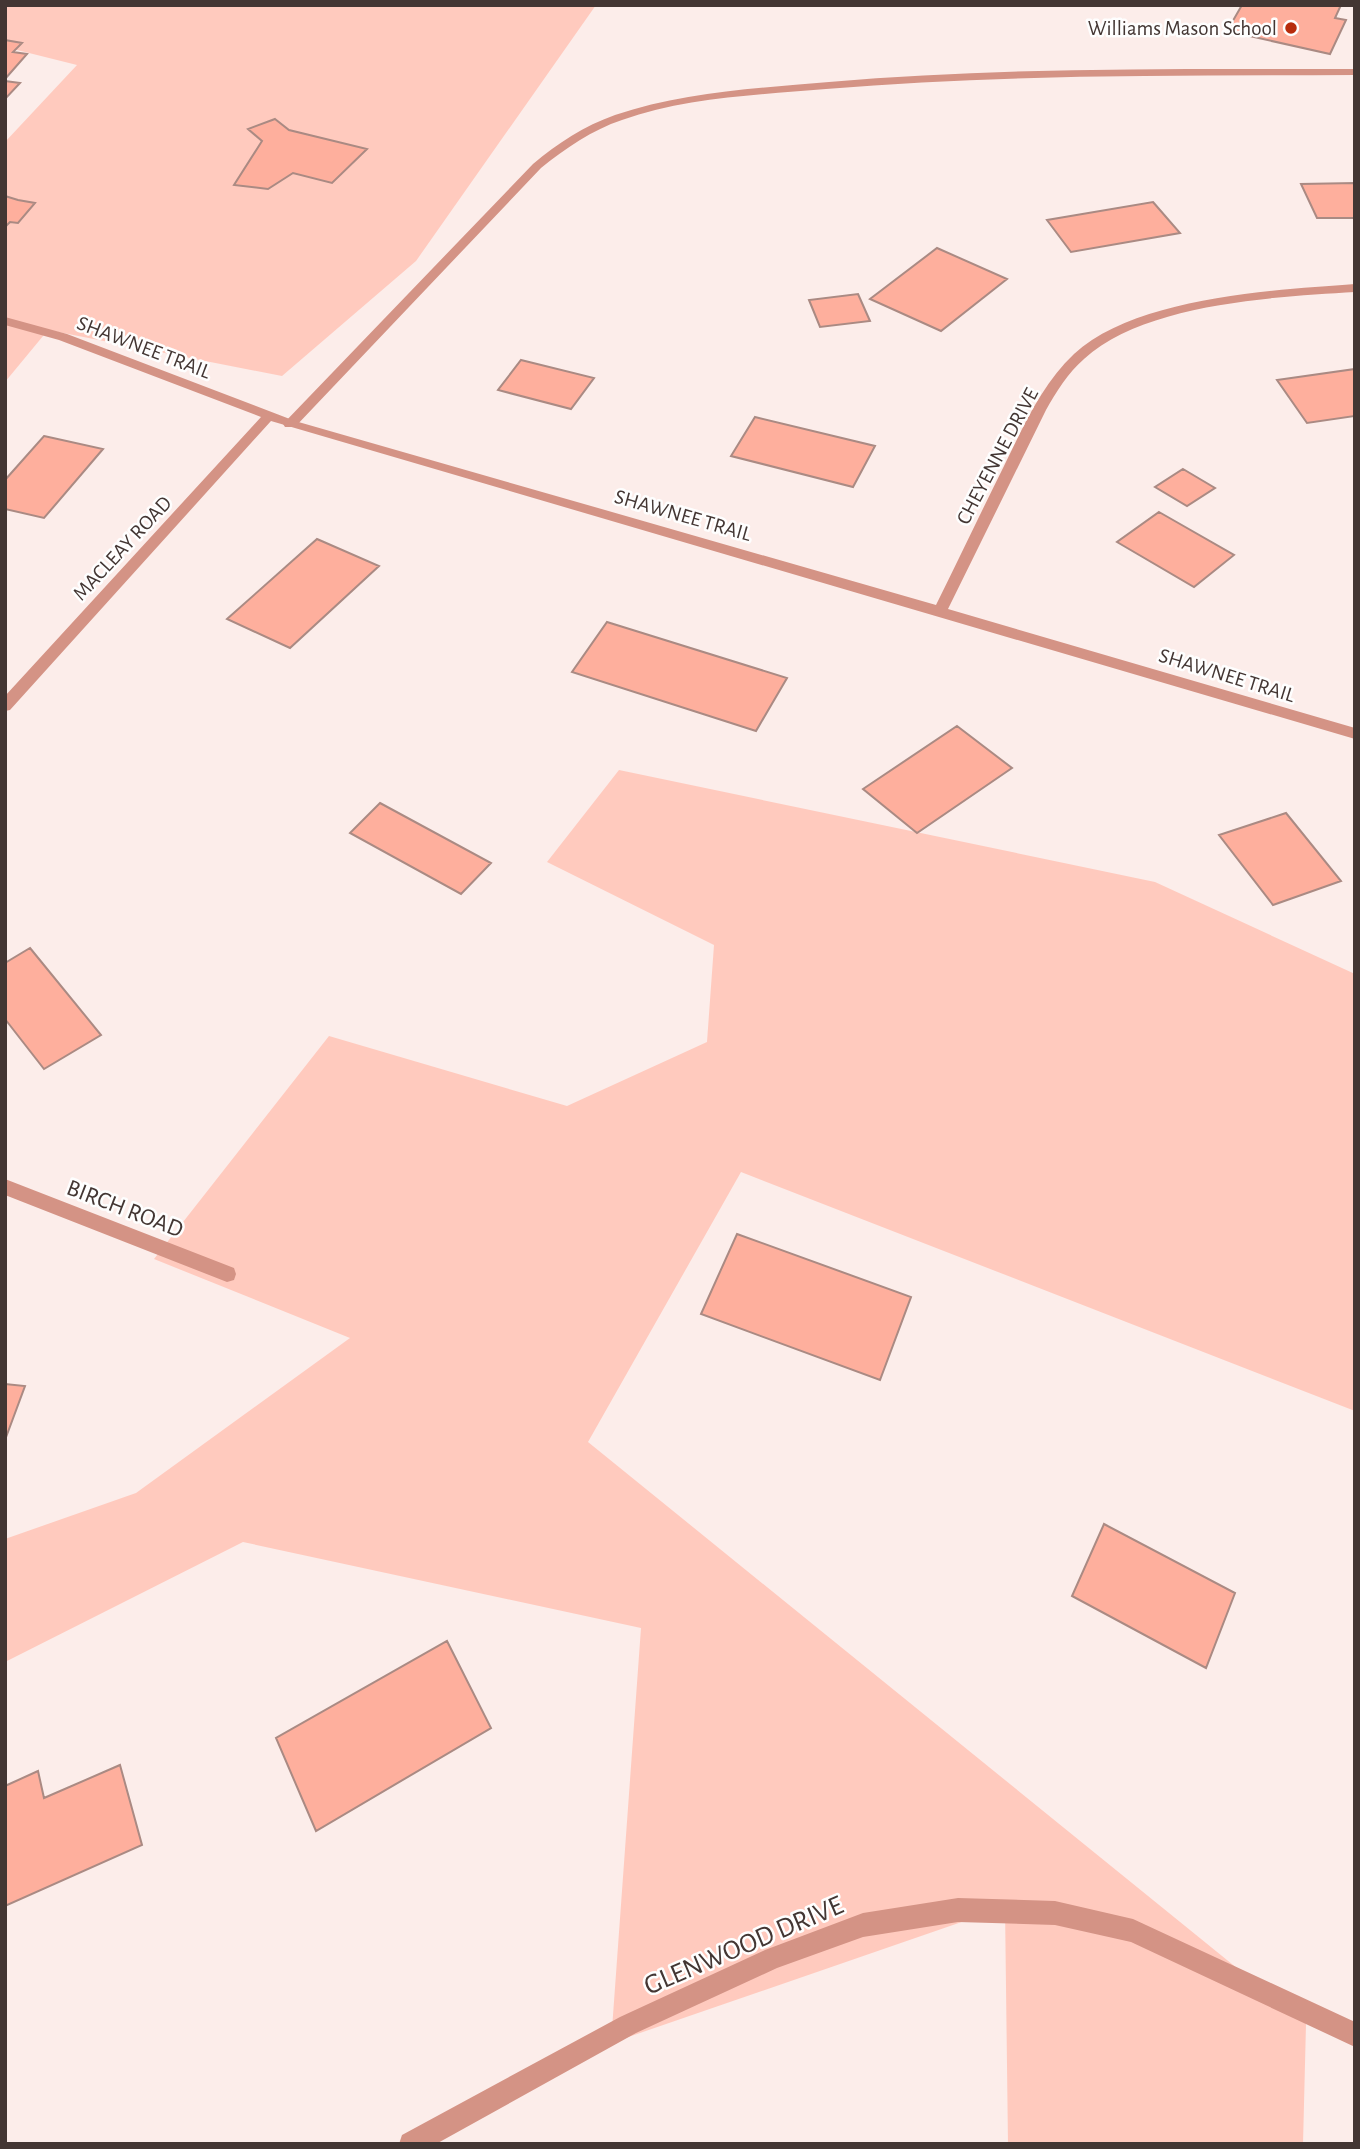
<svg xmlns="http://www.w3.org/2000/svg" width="1360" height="2149" font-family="'Alegreya Sans',sans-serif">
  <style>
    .green { fill: #ffcabe }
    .building { fill: #feaf9d; stroke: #aa8a83; stroke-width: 2 }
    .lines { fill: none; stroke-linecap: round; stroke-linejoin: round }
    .service { fill: #d49385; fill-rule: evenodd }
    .minor { fill: #d49385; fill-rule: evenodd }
    .poi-dot { fill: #b72c0d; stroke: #fefefe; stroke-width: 2.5 }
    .labels { text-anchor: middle; stroke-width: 5; stroke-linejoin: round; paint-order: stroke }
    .far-poi-label { font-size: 21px; fill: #433633; stroke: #fefefe; text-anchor: end }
    .far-street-label { font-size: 21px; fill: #433633; stroke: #fefefe }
    .street-label { font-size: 24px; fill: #433633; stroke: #fefefe }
    .near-street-label { font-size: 28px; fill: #433633; stroke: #fefefe }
  </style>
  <rect width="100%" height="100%" fill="#fcedea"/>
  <path class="green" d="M5 5H596L416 261 282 376 48 330 5 382V142L77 65 5 47Z
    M619 770 1155 882 1355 974V1411L741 1172 588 1442 1306 2024 1303 2144H1008L1005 1907 611 2043 641 1628 243 1542 5 1662V1539L136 1493 350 1338 154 1259 329 1036 567 1106 707 1042 714 945 547 862Z"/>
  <path class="building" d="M1242 5H1341L1335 18 1346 20 1330 54 1227 31Z
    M5 40 22 43 13 52 27 54 5 79Z
    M5 81 20 83 5 99Z
    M275 119 289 130 367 149 332 183 293 173 268 189 234 185 262 141 248 129Z
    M1355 183V218H1317L1301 184Z
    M5 196 18 200 35 203 18 223 10 222 5 227Z
    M1153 202 1180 233 1071 252 1047 220Z
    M937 248 1007 279 941 331 870 299Z
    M858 294 870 321 820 327 809 300Z
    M521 360 594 378 571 409 498 390Z
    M1355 369V416L1307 423 1277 380Z
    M755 417 875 446 853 487 731 456Z
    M44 436 103 449 44 518 5 509V480Z
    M1183 469 1215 488 1187 506 1155 487Z
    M1159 512 1234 555 1194 587 1117 542Z
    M317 539 379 566 290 648 227 619Z
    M607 622 787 678 756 731 572 672Z
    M957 726 1012 768 917 833 863 789Z
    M380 803 491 863 461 894 350 833Z
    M1286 813 1341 881 1273 905 1219 835Z
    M30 948 101 1035 44 1069 5 1019V963Z
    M737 1234 911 1297 880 1380 701 1314Z
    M5 1384 25 1386 5 1440Z
    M1104 1524 1235 1593 1206 1668 1072 1596Z
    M447 1641 491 1728 316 1831 276 1738Z
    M120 1765 142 1845 5 1906V1786L38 1771 44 1798Z"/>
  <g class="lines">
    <path class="service" d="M1355 69V75C1178 76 1002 74 826 89 759 95 686 97 622 120 592 130 566 148 541 168L295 427H285L283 424 533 164C558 143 584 126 615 115 683 92 758 88 829 82 1004 67 1180 69 1355 69Z"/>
    <path class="minor" d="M1355 284V292C1275 297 1145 303 1084 359 1068 373 1056 392 1046 410L948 609 1355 728V739L271 421 10 710 5 711V696L261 417 59 340 5 325V317L67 334 295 421 936 605C959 559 981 512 1004 466 1023 427 1042 384 1074 354 1136 297 1274 290 1355 284Z
      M5 1179 234 1268 236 1274 234 1280 227 1282 5 1195Z
      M958 1898 1055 1901 1133 1919 1355 2022V2047L1131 1942 1055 1925 958 1922 863 1937 777 1968 636 2033 436 2144H399L402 2135 620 2017 765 1950 863 1913Z"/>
  </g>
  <circle class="poi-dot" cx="1291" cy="28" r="7"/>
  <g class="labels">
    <g class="far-poi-label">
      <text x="1277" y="35">Williams Mason School</text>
    </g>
    <g class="far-street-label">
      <text transform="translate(144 347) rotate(21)" y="7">SHAWNEE TRAIL</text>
      <text transform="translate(997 456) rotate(-62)" y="7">CHEYENNE DRIVE</text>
      <text transform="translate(683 515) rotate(16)" y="7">SHAWNEE TRAIL</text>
      <text transform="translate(122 548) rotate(-47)" y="7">MACLEAY ROAD</text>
      <text transform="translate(1227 675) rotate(17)" y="7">SHAWNEE TRAIL</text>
    </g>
    <g class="street-label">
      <text transform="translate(125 1208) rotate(21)" y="8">BIRCH ROAD</text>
    </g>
    <g class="near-street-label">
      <text transform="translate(743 1944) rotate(-23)" y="10">GLENWOOD DRIVE</text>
    </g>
  </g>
  <rect width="1360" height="2149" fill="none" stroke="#433633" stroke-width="14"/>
</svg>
